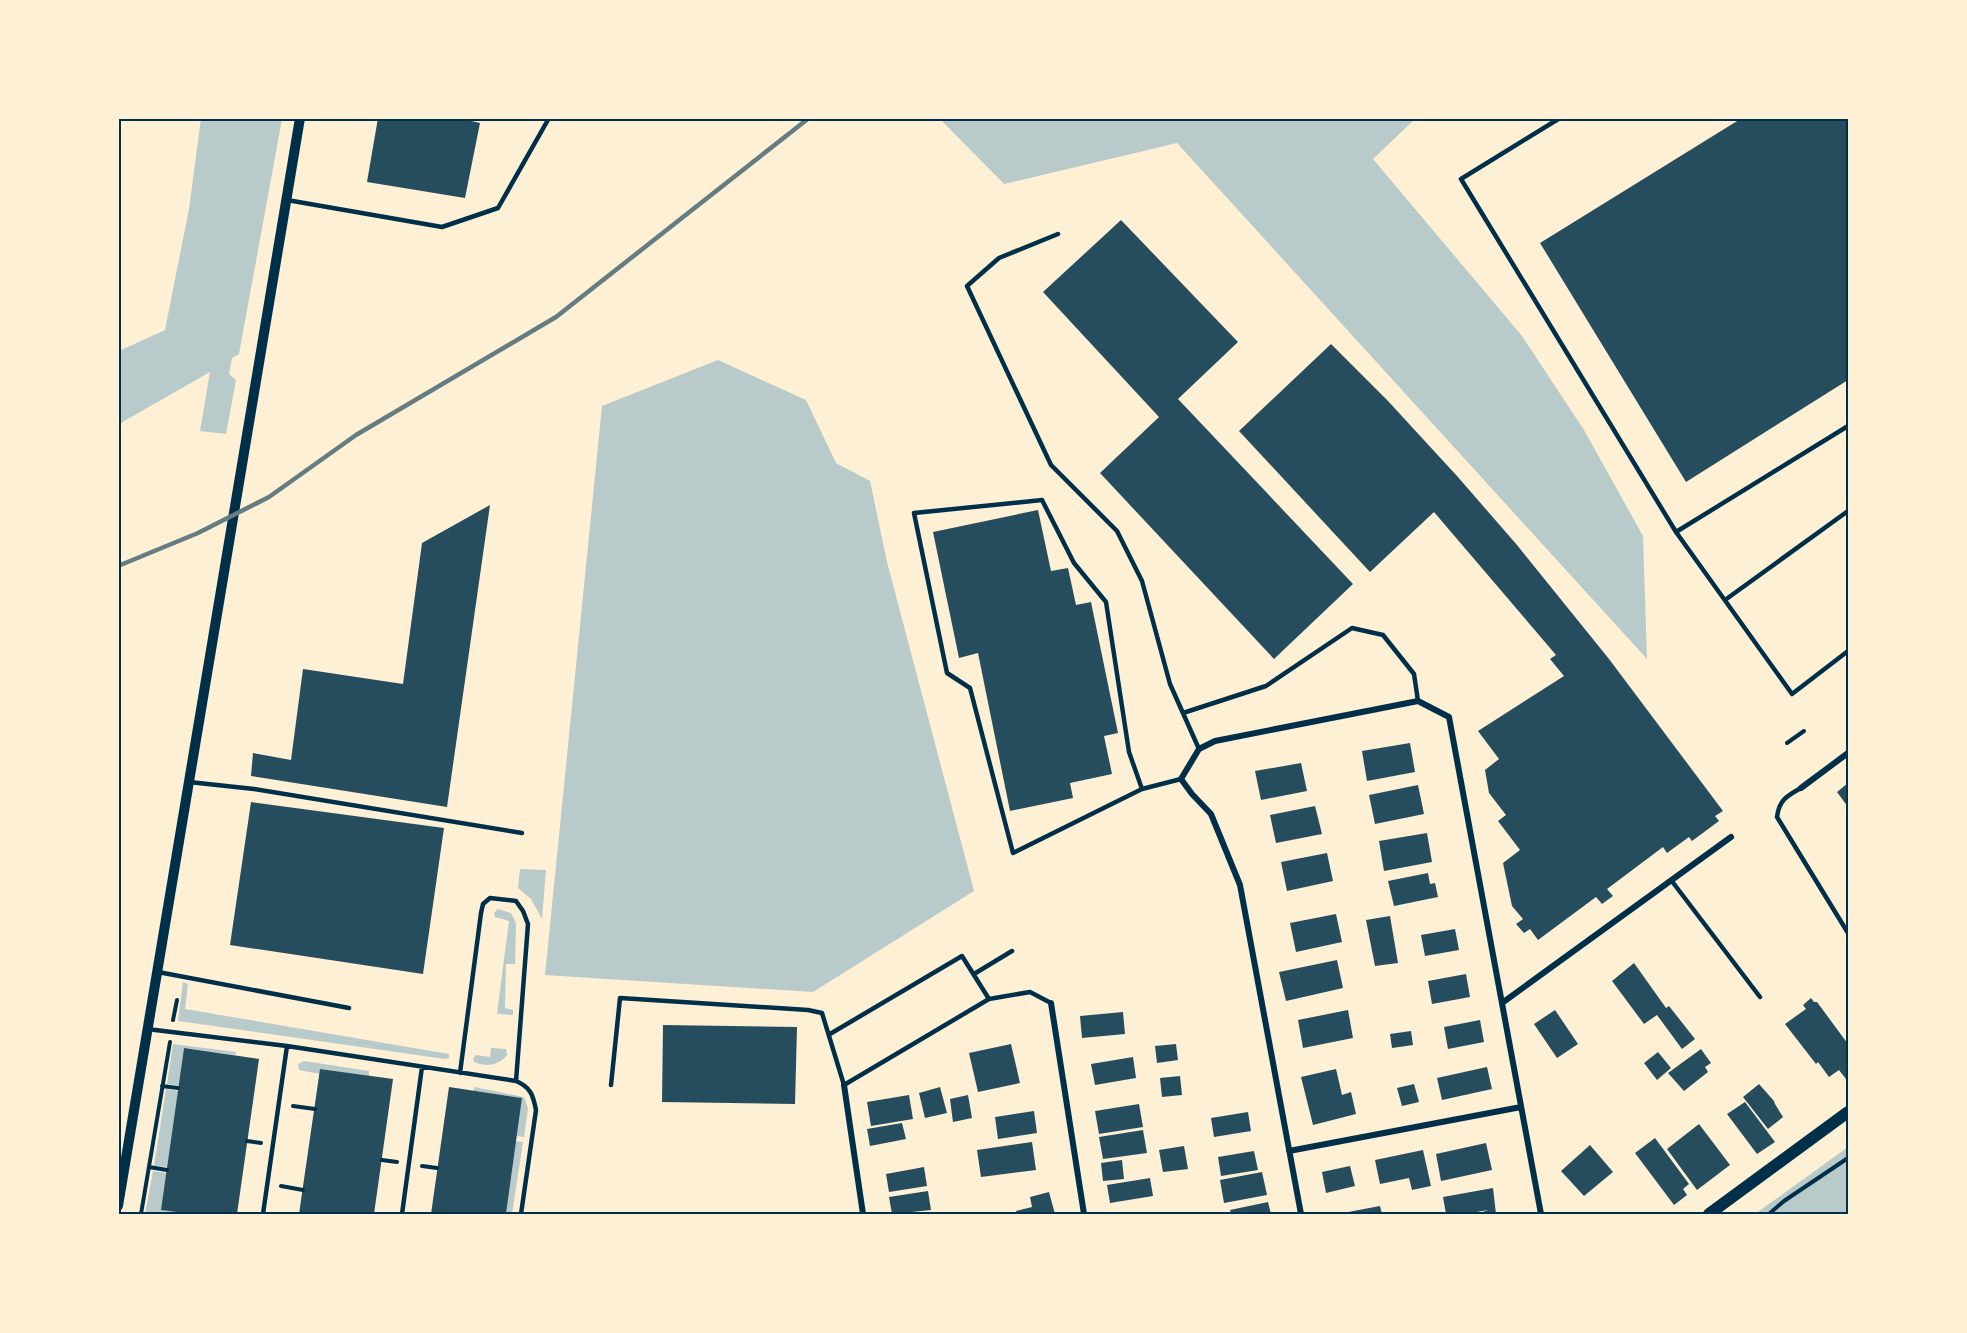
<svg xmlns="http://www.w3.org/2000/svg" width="1967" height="1333" font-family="Roboto,sans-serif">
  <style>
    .green { fill: #b9caca }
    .building { fill: #264d5e }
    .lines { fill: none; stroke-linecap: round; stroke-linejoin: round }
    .path { stroke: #003049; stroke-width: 4 }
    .service { stroke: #003049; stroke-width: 4.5 }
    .minor { stroke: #003049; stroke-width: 6 }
    .tertiary { stroke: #003049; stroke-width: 10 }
    .secondary { stroke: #003049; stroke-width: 12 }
    .rail { stroke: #657d81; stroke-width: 4.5 }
    .neatline { fill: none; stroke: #003049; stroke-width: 2 }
  </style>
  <rect width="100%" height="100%" fill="#fdf0d5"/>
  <path class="green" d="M201 119H282L239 354 232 358 229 374 236 380 226 434 200 431 210 372 119 424V351L165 330 189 209Z
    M940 119H1415L1373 159 1522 336 1584 430 1643 536 1647 659 1177 143 1004 184Z
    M718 360 806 400 836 463 870 481 887 562 974 891 813 992 545 975 602 406Z
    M520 869 546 870 542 919 531 899 518 888Z
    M498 909 511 913 516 923 515 964H506L505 1008 513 1010V1015L497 1014 509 921 495 917 494 913Z
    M183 982 188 984 185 1009 449 1054V1058L445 1059 178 1021Z
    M173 1044 236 1052 235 1055 184 1048 179 1085 167 1084Z
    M491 1048 506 1049 507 1055C498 1066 487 1067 474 1062L473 1058 476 1055 490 1057Z
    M304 1061 369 1071V1076L321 1069 320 1074 299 1070 298 1064Z
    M474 1087 524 1097 528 1108 524 1137 517 1136 522 1098 474 1091Z
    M166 1089 178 1091 167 1167 154 1166Z
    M516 1141 523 1142 512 1214H506Z
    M1848 1147V1214H1755Z
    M153 1171 167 1173 162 1210 192 1214H145Z"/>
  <path class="building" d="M378 118H459L480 123 465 198 367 182Z
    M1742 118H1848V380L1686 482 1540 243Z
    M1121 220 1238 342 1178 399 1353 584 1274 659 1100 473 1159 417 1043 292Z
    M1331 344 1388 401 1457 476 1517 545 1609 659 1723 811 1715 816 1719 821 1692 841 1689 837 1667 853 1663 847 1607 889 1613 896 1602 904 1596 897 1538 940 1530 929 1524 933 1516 924 1523 919 1512 906 1503 863 1520 850 1498 821 1506 815 1489 793 1485 770 1499 759 1478 731 1564 676 1550 659 1556 655 1434 512 1370 572 1239 431Z
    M490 505 447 807 251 776 253 753 291 760 303 669 403 684 422 543Z
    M1038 510 1051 571 1068 568 1076 605 1091 602 1118 733 1104 736 1112 774 1070 783 1073 798 1010 811 978 653 959 658 933 532Z
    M1410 743 1415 772 1367 781 1362 751Z
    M1301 763 1307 791 1261 800 1255 771Z
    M1848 783V807L1837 792Z
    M1418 785 1424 814 1375 824 1369 795Z
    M251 802 444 828 423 974 230 945Z
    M1315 806 1322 834 1276 843 1270 815Z
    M1427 833 1432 862 1384 871 1379 841Z
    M1327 853 1333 881 1287 891 1281 862Z
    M1428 873 1430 884 1435 883 1438 897 1394 906 1388 881Z
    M1336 914 1342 942 1296 952 1290 923Z
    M1390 916 1398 963 1375 966 1366 920Z
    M1455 929 1459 950 1425 956 1421 935Z
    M1337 960 1343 988 1286 1001 1279 972Z
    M1634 963 1666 1008 1669 1006 1695 1039 1682 1049 1657 1015 1644 1024 1612 981Z
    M1466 974 1470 997 1432 1004 1428 981Z
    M1811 998 1814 1002H1817L1848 1044V1077L1846 1079 1839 1070 1829 1077 1818 1062 1816 1064 1785 1024 1806 1009 1803 1005Z
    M1348 1010 1353 1038 1303 1048 1298 1020Z
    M1555 1010 1578 1044 1557 1058 1534 1024Z
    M1123 1012 1125 1034 1082 1038 1080 1016Z
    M1480 1020 1484 1042 1448 1049 1444 1027Z
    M663 1025 797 1027 795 1104 662 1102Z
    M1411 1031 1413 1045 1392 1048 1390 1034Z
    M1011 1044 1020 1083 978 1092 969 1053Z
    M1176 1044 1178 1060 1157 1063 1155 1046Z
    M184 1048 259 1059 237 1214H192L161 1210Z
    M1701 1049 1711 1063 1705 1067 1708 1072 1684 1091 1668 1073Z
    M1658 1052 1671 1068 1657 1080 1644 1063Z
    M1133 1057 1136 1078 1095 1085 1091 1064Z
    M1487 1067 1492 1089 1442 1100 1437 1078Z
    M320 1069 393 1079 374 1214H299Z
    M1336 1069 1342 1095 1351 1092 1356 1114 1313 1125 1301 1077Z
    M1180 1076 1182 1095 1162 1097 1160 1078Z
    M1414 1084 1419 1102 1402 1106 1397 1088Z
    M1759 1084 1774 1101 1775 1104 1783 1117 1768 1129 1743 1097Z
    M449 1087 522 1098 506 1214H431Z
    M940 1087 947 1113 925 1118 919 1093Z
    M909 1095 913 1119 871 1126 867 1102Z
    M968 1095 972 1118 953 1122 950 1099Z
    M1745 1102 1775 1142 1757 1154 1727 1114Z
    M1139 1104 1143 1127 1099 1134 1095 1111Z
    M1034 1111 1037 1133 998 1139 995 1117Z
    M1248 1112 1251 1131 1214 1137 1211 1118Z
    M902 1123 906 1139 870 1146 867 1129Z
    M1699 1124 1730 1165 1697 1190 1667 1149Z
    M1143 1130 1147 1153 1103 1159 1099 1137Z
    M1655 1138 1689 1184 1683 1189 1687 1195 1674 1205 1635 1153Z
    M1032 1142 1036 1170 981 1177 977 1150Z
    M1486 1143 1492 1170 1441 1181 1436 1154Z
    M1590 1145 1613 1172 1584 1196 1561 1171Z
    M1184 1146 1188 1169 1163 1172 1159 1150Z
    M1423 1150 1431 1186 1412 1190 1409 1178 1380 1184 1375 1160Z
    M1254 1151 1258 1170 1221 1176 1218 1157Z
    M1122 1160 1124 1179 1103 1181 1101 1163Z
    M1350 1166 1355 1186 1326 1193 1322 1172Z
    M924 1167 927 1186 889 1192 886 1174Z
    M1262 1172 1267 1195 1224 1203 1220 1180Z
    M1150 1178 1153 1196 1110 1203 1107 1185Z
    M1493 1188 1496 1214H1477L1488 1210 1465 1214H1446L1443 1197Z
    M928 1191 931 1210 892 1214 889 1197Z
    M1049 1192 1055 1214H1017L1016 1211 1032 1207 1030 1197Z
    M1268 1202 1271 1214H1231L1230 1210Z
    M1380 1206 1382 1214H1343V1213Z"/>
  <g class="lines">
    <path class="path" d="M1787 743 1804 731
      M173 1020 177 1000
      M162 1086 178 1088
      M293 1106 315 1109
      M247 1141 261 1143
      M382 1160 397 1162
      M422 1166 437 1168
      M149 1167 167 1170
      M281 1186 303 1190
      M141 1214 170 1042
      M1769 1214 1784 1201 1848 1158"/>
    <path class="service" d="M1560 118 1461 179 1676 532
      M287 200 442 227 498 208 549 118
      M1058 234 999 258 967 286 1051 465 1117 531 1142 581 1170 684 1199 749
      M1848 426 1676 532 1792 694 1848 651
      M1725 600 1848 511
      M1183 713 1266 686 1352 628 1383 635 1414 674 1418 701
      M189 782 254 789 522 833
      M1801 788C1787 796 1779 800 1777 817L1848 933
      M1142 789 1129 752 1106 602 1074 563 1042 500 914 513 947 673 970 688 1013 853 1142 789 1181 779
      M1671 880 1760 997
      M158 972 349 1008
      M974 974 1012 951
      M989 999 1030 992 1051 1003
      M147 1029 287 1046 516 1081C530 1087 533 1094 536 1110L521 1214
      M460 1073 481 913 483 904 490 898 516 901 523 911 528 924 516 1081
      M611 1085 620 998 808 1010 822 1013 844 1085 989 999 962 956 830 1034
      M263 1214 287 1046
      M402 1214 422 1067"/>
    <path class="minor" d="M1801 788 1848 753
      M1051 1003 1084 1214
      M1502 1003 1731 837
      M844 1085 863 1214
      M1289 1151 1521 1107
      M1301 1214 1240 885 1211 814 1192 794 1181 779 1199 749 1215 741 1418 701 1449 717 1541 1214"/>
    <path class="tertiary" d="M118 1206C176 843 241 481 300 118"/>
    <path class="secondary" d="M1709 1214 1848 1112"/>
    <path class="rail" d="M118 566 198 533 269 497 356 435 556 317 809 118"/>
  </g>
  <rect width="1967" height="1333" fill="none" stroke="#fdf0d5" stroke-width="240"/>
  <rect x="120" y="120" width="1727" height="1093" class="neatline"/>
</svg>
